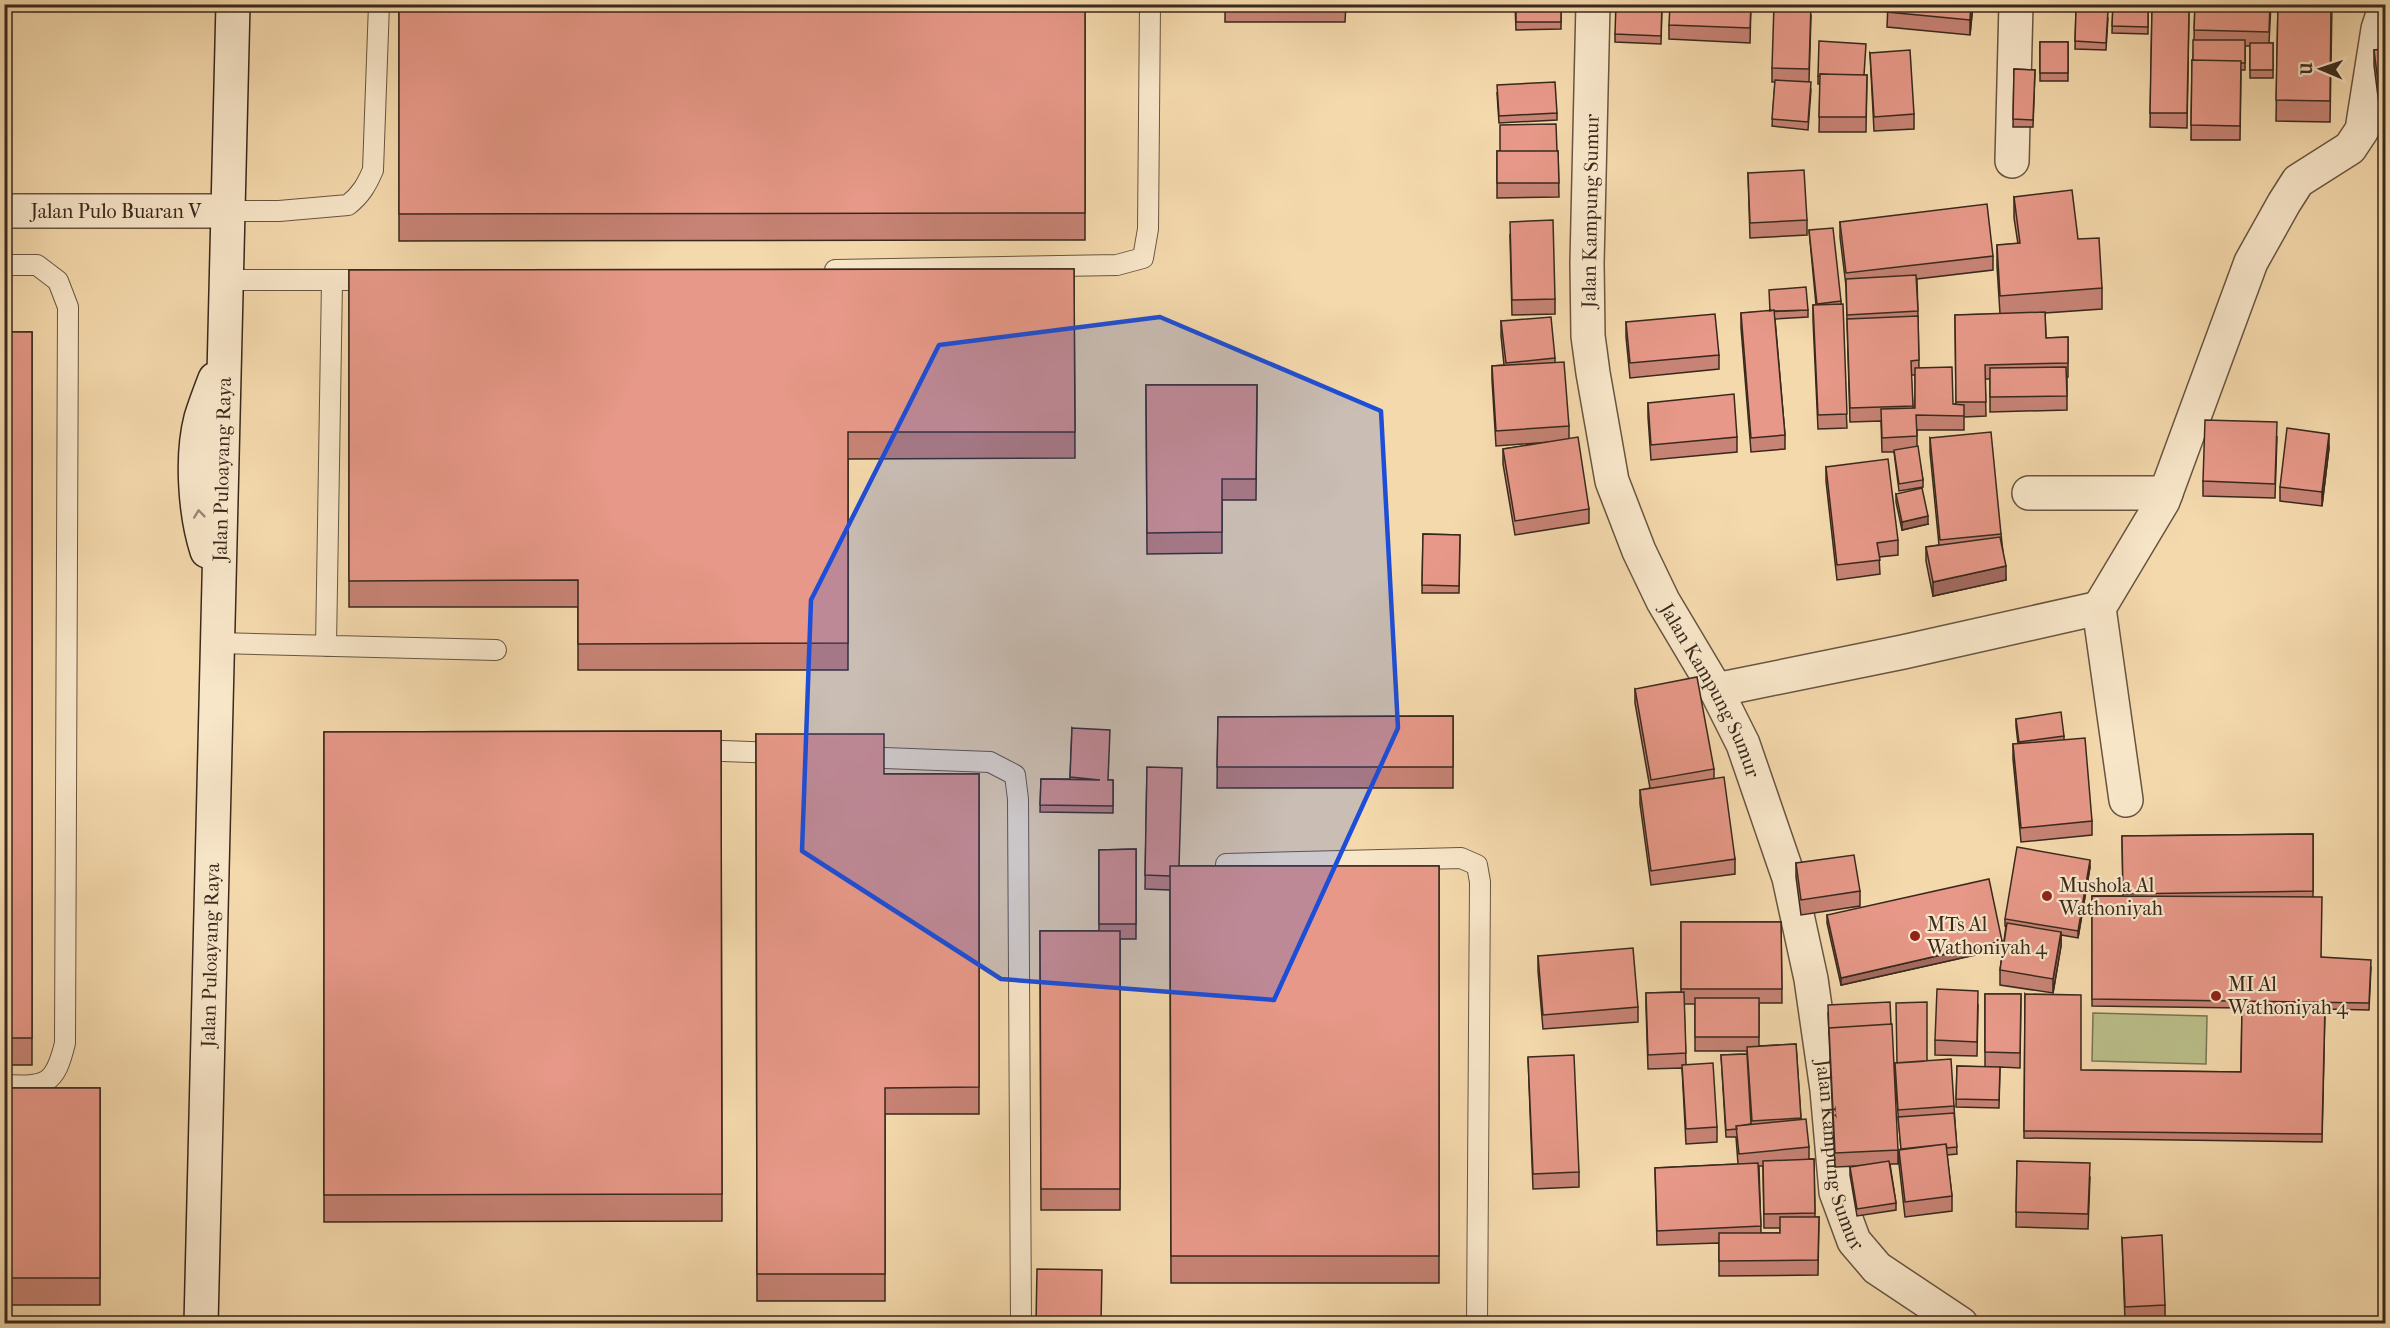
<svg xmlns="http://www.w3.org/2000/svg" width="2390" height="1328" font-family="'IM FELL French Canon',serif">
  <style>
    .green { fill: #babf8a; stroke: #7a7453; stroke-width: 1.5 }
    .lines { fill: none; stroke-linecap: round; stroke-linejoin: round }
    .lane-casing { stroke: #685540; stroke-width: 22 }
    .street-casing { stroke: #685540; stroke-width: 36 }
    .secondary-casing { stroke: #39291c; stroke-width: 36 }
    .lane { stroke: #f8e6c9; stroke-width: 20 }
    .street { stroke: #f8e6c9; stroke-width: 33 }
    .secondary { stroke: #f8e6c9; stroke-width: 33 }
    .wall { fill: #c78375; stroke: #39291c; stroke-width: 1.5; fill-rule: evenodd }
    .shaded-wall { fill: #a26a5f; stroke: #39291c; stroke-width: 1.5 }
    .building { fill: #e79888; stroke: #39291c; stroke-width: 1.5 }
    .oneway { stroke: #988872 }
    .marked { fill: #1d4ed8; fill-opacity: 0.2; stroke: #1d4ed8; stroke-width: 4.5; stroke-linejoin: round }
    .poi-dot { fill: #8f2418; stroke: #f8e6c9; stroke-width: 2 }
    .labels { text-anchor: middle; stroke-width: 4.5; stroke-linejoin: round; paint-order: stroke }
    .street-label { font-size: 20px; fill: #39291c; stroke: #f8e6c9 }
    .poi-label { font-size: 20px; fill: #39291c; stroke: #f8e6c9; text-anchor: start }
  </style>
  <rect width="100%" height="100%" fill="#f4d9ac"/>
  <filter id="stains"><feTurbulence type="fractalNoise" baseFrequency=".00333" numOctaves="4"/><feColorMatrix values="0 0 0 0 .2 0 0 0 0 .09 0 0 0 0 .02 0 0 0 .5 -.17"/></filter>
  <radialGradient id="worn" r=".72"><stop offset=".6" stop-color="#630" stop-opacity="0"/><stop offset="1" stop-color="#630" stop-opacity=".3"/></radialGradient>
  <path class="green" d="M2093 1013 2207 1016 2206 1064 2092 1061Z"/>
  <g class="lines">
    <g class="lane-casing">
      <path id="lane" d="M228 211H279L348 205C361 195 367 184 373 170L379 4
        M4 265H37L58 281 68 307 65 1043C55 1085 46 1087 4 1085
        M835 270 1117 265 1143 258 1148 229 1150 4
        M227 280H374
        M218 643 496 650
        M326 646 332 281
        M696 750 781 753
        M858 757 990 762 1015 775 1018 799 1021 1324
        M1226 864 1461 858 1477 865 1480 882 1477 1324"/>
    </g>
    <g class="street-casing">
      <g id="street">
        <path id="s1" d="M1593 4 1587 263 1588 336 1593 373 1612 481 1639 551 1663 601 1716 690 1743 744 1789 878 1811 979 1827 1090 1836 1192 1854 1241 1877 1268 1961 1324"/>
        <path d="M2012 161 2016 4"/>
        <path id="s2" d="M4 211H228"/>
        <path d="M2029 493H2166"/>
        <path d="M1716 690 1903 652 2099 608"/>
        <path d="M2126 800 2099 608 2163 501 2251 262 2284 203 2298 181 2350 148 2362 130 2378 29 2386 5"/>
      </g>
    </g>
    <g class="secondary-casing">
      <g id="secondary">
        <path d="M207 551C195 514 191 456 201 418 205 405 210 392 215 379"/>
        <path id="s3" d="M201 1324 233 4"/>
      </g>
    </g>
    <use href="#lane" class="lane"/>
    <use href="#street" class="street"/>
    <use href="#secondary" class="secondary"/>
  </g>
  <path class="wall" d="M399 4H1085V240L399 241Z
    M1225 4H1346L1345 22H1225Z
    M1515 4H1561V29L1516 30Z
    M1662 4 1661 44 1615 42V34Z
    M1751 4 1750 43 1669 39V25Z
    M1888 4H1973L1970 35 1887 27Z
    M2064 4H2087V6Z
    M2113 4H2148V34L2112 33Z
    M2195 4H2271L2269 43H2273V78H2250V46H2245V70H2241L2240 140H2191L2192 60H2193L2194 40Z
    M2278 4H2332L2330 122 2276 121Z
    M2076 9 2108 18 2106 50 2075 49Z
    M2152 9 2189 11 2187 128 2150 127Z
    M2381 14H2385V120H2381L2374 65V50L2383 49Z
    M1811 16 1809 82 1811 90 1808 130 1772 126 1775 82H1772V68Z
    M2040 42H2068V81H2040Z
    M1870 53 1914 114V129L1874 131Z
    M2014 69 2035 70 2033 127H2013Z
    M1867 75 1866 132H1819L1820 84H1818V76Z
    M1497 93 1557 113V120L1499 123Z
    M1497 151H1558L1559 197 1497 198Z
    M1748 173 1807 220V235L1750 238Z
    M2014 197 2078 239 2102 288V309L2045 313 2046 338 2068 337V377H2067V410L1990 412V379H1985L1986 416 1964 417V430H1917V446L1923 480V487L1899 491 1894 452H1882L1881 421 1850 422 1846 286 1840 237V222L1993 256V270L1917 279 1918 316 1919 368 1953 404H1956L1955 315 2000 314 1997 266V245L2018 244 2014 218ZM1911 375H1915V408H1913Z
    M1809 230 1841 301 1847 428 1818 429 1813 320V305H1816Z
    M1510 236 1555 299V314L1512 315Z
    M1074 269 1075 458 848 459V670H578V607H349V270Z
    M1808 310V317L1775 319 1785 435V449L1751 452 1741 328V313Z
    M1501 321 1555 358V362L1569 426V439L1589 509V523L1515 535 1503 464V449L1551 442 1496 446 1492 380V366L1504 365 1501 336Z
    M1626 322 1719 355V369L1630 378 1626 337Z
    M4 332H32V1065H4Z
    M1146 385H1257L1256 500H1222V553L1147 554Z
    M1648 403 1737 437V452L1651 460 1648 417Z
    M2277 437 2275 498 2203 496V481Z
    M1930 438 2001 534 2006 580 1933 596 1926 561V547L1939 545 1930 452Z
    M2329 448 2322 506 2280 501V487Z
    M1826 467 1898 540V555L1879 557 1880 574 1837 580 1826 481Z
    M1896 494 1928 524 1902 530 1896 502Z
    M1423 534 1460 535 1459 593H1422Z
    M1635 689 1714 769V779L1735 859V874L1651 885 1640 804V790L1650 788 1635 703Z
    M1453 716V788H1217L1218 717Z
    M2016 719 2064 736V739L2092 821V835L2021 842 2013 759V744H2018L2016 726Z
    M1072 728 1108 780H1113V813L1040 812 1041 779H1070Z
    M721 731 722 1221 324 1222V732Z
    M756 734 884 774H979V1114H885V1301H757Z
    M1147 767 1179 866H1439V1283H1171L1170 890 1145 889Z
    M2313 834V897L2321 957 2371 967 2369 1010 2325 1009 2322 1142 2024 1138 2025 994 2081 1070 2241 1072 2242 1008 2092 1006V896H2123L2122 836Z
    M1136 849V939H1120V1210H1041L1040 931H1099V850Z
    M1796 863 1860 891V906L1801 915 1796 877Z
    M2090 867 2078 938 2061 935V946L2053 993 2000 985V970L2006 926H2005V919Z
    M1827 915 2002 949 1841 985 1827 923Z
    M1681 922H1781L1782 1003H1759V1046L1796 1044 1801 1119 1809 1147V1159H1814L1815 1217H1819L1818 1275 1719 1276V1243L1657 1245 1655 1168 1738 1164 1736 1137H1726L1721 1055 1747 1054V1051H1695V1004H1684L1686 1064 1717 1127V1142L1686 1144 1682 1068 1648 1069 1646 1007V993L1681 992ZM1759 1166H1763L1764 1228H1780V1233H1761Z
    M1538 956 1638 1007V1022L1543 1029 1538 971Z
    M1985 994H2021L2020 1068 2000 1067 1999 1108 1956 1107 1957 1066 1985 1067Z
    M1978 1005 1977 1056 1935 1055V1040Z
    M1828 1012 1898 1150V1164H1890L1896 1203V1210L1857 1216 1850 1175V1167L1857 1166 1835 1167Z
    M1528 1057 1579 1172V1187L1533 1189Z
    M1927 1061 1954 1106 1957 1154 1947 1155 1952 1196V1211L1905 1217 1899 1164V1150L1901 1149 1895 1078V1063Z
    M4 1088H100V1305H4Z
    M2017 1161 2090 1177 2088 1229 2016 1227Z
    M2122 1238 2165 1305V1320L2125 1321Z"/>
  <path class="shaded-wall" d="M1971 4H1973L1970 35V20Z
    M2329 434V448L2322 506V492Z
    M1928 516V524L1902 530V522Z
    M2006 566V580L1933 596V582Z
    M2090 860V867L2078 938V931Z
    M2061 932V946L2053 993V979Z
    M2002 941V949L1841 985V978Z"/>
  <path class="building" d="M399 4H1085V213L399 214Z
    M1516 4H1561V22H1516Z
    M1616 4H1662L1661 36 1615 34Z
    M1670 4H1751L1750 28 1669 25Z
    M1774 4H1811L1809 69 1772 68Z
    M1888 4H1971L1970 20 1887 12Z
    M2113 4H2148V27L2112 26Z
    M2195 4H2270L2269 32 2194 30Z
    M2278 4H2331L2330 101 2276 100Z
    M2076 9 2108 11 2106 43 2075 41Z
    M2152 9 2189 11 2187 113H2150Z
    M2381 14H2385V49H2384Z
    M2193 40H2245V63H2241V61L2193 60Z
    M1819 41 1866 44 1864 75 1820 74V77L1818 76Z
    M2040 42H2068V73H2040Z
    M2250 43H2273V70H2250Z
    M2385 49V105L2381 106 2374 50Z
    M1910 50 1914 114 1874 117 1870 53Z
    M2192 60 2241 61 2240 126 2191 125Z
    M2014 69 2035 70 2033 120 2013 119Z
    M1820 74 1867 75 1866 117H1819Z
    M1775 80 1811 82 1808 122 1772 119Z
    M1555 82 1557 113 1499 116 1497 85Z
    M1556 124 1557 151H1500V125Z
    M1497 151H1558L1559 183H1497Z
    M1804 170 1807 220 1750 223 1748 173Z
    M2072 190 2078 239 2099 238 2102 288 2000 296 1997 245 2020 243 2014 197Z
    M1987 204 1993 256 1846 273 1840 222Z
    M1553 220 1555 299 1512 300 1510 222Z
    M1833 228 1841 301 1817 304 1809 230Z
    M1074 269 1075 432H848V643L578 644V580L349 581V270Z
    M1916 275 1918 311 1847 315 1846 279Z
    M1806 287 1808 310 1775 311 1774 310 1770 311 1769 290Z
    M1843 304 1847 414 1818 415 1813 305Z
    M1774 310 1785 435 1751 438 1741 313Z
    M2045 312 2046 338 2068 337V363L1985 365 1986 402H1956L1955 315Z
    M1715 314 1719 355 1630 363 1626 322Z
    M1918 316 1919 360 1911 361 1913 406 1850 408 1847 319Z
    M1551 317 1555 358 1506 363 1501 321Z
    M4 332H32V1038H4Z
    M1564 362 1569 426 1496 431 1492 366Z
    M1952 367 1953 404 1964 405V416L1916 415 1917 436 1882 438 1881 409 1915 408V368Z
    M2066 367 2067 396 1990 397V368Z
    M1146 385H1257L1256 479H1222V532L1147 533Z
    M1734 394 1737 437 1651 445 1648 403Z
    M2205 420 2277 422 2275 484 2203 481Z
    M2287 428 2329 434 2322 492 2280 487Z
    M1991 432 2001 534 1940 540 1930 438Z
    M1578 437 1589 509 1515 521 1503 449Z
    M1918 446 1923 480 1899 484 1894 450Z
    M1888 459 1898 540 1877 543 1880 560 1837 565 1826 467Z
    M1922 488 1928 516 1902 522 1896 494Z
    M1423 534 1460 535 1459 586 1422 585Z
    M2000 537 2006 566 1933 582 1926 547Z
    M1697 677 1714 769 1651 780 1635 689Z
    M2061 712 2064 736 2019 742 2016 719Z
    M1453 716V767H1217L1218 717Z
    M1072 728 1110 730 1108 780H1113V806L1040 805 1041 779 1100 780 1070 777Z
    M721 731 722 1194 324 1195V732Z
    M756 734H884V774H979V1087L885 1088V1274H757Z
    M2085 738 2092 821 2021 828 2013 744Z
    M1147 767 1182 768 1179 866H1170V876L1145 875Z
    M1724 777 1735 859 1651 871 1640 790Z
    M2313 834V891L2123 894 2122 836Z
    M2017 847 2090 860 2078 931 2005 919Z
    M1136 849V924H1099V850Z
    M1854 855 1860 891 1801 900 1796 863Z
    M1170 866H1439V1256H1171Z
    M1989 879 2002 941 1841 978 1827 915Z
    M2092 896 2322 897 2321 957 2371 960 2369 1003 2092 999Z
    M1681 922H1781L1782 989H1681Z
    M2007 923 2061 932 2053 979 2000 970Z
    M1040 931H1120V1189H1041Z
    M1633 948 1638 1007 1543 1015 1538 956Z
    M1937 989 1978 991 1977 1042 1935 1040Z
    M1684 992 1686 1053 1648 1055 1646 993Z
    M1985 994H2021L2020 1053 1985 1052Z
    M2025 994 2081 995V1070L2241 1072 2242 1006 2325 1007 2322 1134 2024 1131Z
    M1695 998H1759V1037H1695Z
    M1890 1002 1891 1024 1829 1028V1035L1828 1005Z
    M1927 1002V1061L1897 1063 1896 1003Z
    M1892 1024 1898 1150 1835 1153 1829 1028Z
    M1796 1044 1801 1118 1752 1121 1747 1047Z
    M1747 1054 1751 1124 1736 1126 1737 1129 1726 1130 1721 1055Z
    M1574 1055 1579 1172 1533 1174 1528 1057Z
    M1951 1059 1954 1106 1898 1110 1895 1063Z
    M1713 1063 1717 1127 1686 1129 1682 1065Z
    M1957 1066 2000 1067 1999 1100 1956 1099Z
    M4 1088H100V1278H4Z
    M1954 1113 1957 1147 1947 1148 1946 1144 1901 1149 1898 1117Z
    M1806 1119 1809 1147 1739 1154 1736 1126Z
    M1946 1144 1952 1196 1905 1202 1899 1150Z
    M1814 1159 1815 1213 1764 1214 1763 1161Z
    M1889 1161 1896 1203 1857 1209 1850 1167Z
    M2017 1161 2090 1163 2088 1214 2016 1212Z
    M1758 1163 1761 1226 1657 1231 1655 1168Z
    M1780 1217H1819L1818 1260 1719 1261V1233H1780Z
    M2162 1235 2165 1305 2125 1307 2122 1238Z
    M1037 1269 1102 1270 1101 1323H1036Z"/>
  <defs><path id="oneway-chevron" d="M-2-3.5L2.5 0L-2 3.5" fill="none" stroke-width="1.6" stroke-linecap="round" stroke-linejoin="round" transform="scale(1.5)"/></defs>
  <use class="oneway" href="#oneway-chevron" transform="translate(199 514) rotate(-96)"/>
  <path class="marked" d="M1160 317 1381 411 1398 728 1274 1000 1001 979 802 851 811 600 939 345Z"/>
  <g class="poi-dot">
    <circle cx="2047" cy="896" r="6"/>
    <circle cx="1915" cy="936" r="6"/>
    <circle cx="2216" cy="996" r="6"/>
  </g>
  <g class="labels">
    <g class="street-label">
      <text dy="7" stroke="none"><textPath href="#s2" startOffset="112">Jalan Pulo Buaran V</textPath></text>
      <text transform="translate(1590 211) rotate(-89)" y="7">Jalan Kampung Sumur</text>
      <text dy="7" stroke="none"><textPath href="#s3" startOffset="855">Jalan Puloayang Raya</textPath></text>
      <text dy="7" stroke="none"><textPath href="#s1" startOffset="711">Jalan Kampung Sumur</textPath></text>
      <text dy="7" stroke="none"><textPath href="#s3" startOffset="369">Jalan Puloayang Raya</textPath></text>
      <text dy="7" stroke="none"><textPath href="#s1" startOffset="1197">Jalan Kampung Sumur</textPath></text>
    </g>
    <g class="poi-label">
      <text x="2059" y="892">Mushola Al<tspan x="2059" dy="23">Wathoniyah</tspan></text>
      <text x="1927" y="931">MTs Al<tspan x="1927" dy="23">Wathoniyah 4</tspan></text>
      <text x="2228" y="991">MI Al<tspan x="2228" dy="23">Wathoniyah 4</tspan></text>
    </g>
  </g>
  <rect width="2390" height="1328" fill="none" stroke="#f4d9ac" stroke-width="24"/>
  <rect x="6" y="6" width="2378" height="1316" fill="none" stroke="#39291c" stroke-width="3"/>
  <rect x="12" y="12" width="2366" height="1304" fill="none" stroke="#39291c" stroke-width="1.5"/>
  <g transform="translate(2321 69) rotate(272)" stroke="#f8e6c9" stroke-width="4.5" paint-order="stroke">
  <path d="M0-4.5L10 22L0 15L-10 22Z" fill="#39291c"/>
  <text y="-9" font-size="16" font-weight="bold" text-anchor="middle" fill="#39291c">U</text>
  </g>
  <rect width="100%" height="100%" filter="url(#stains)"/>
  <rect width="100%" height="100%" fill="url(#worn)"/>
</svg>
